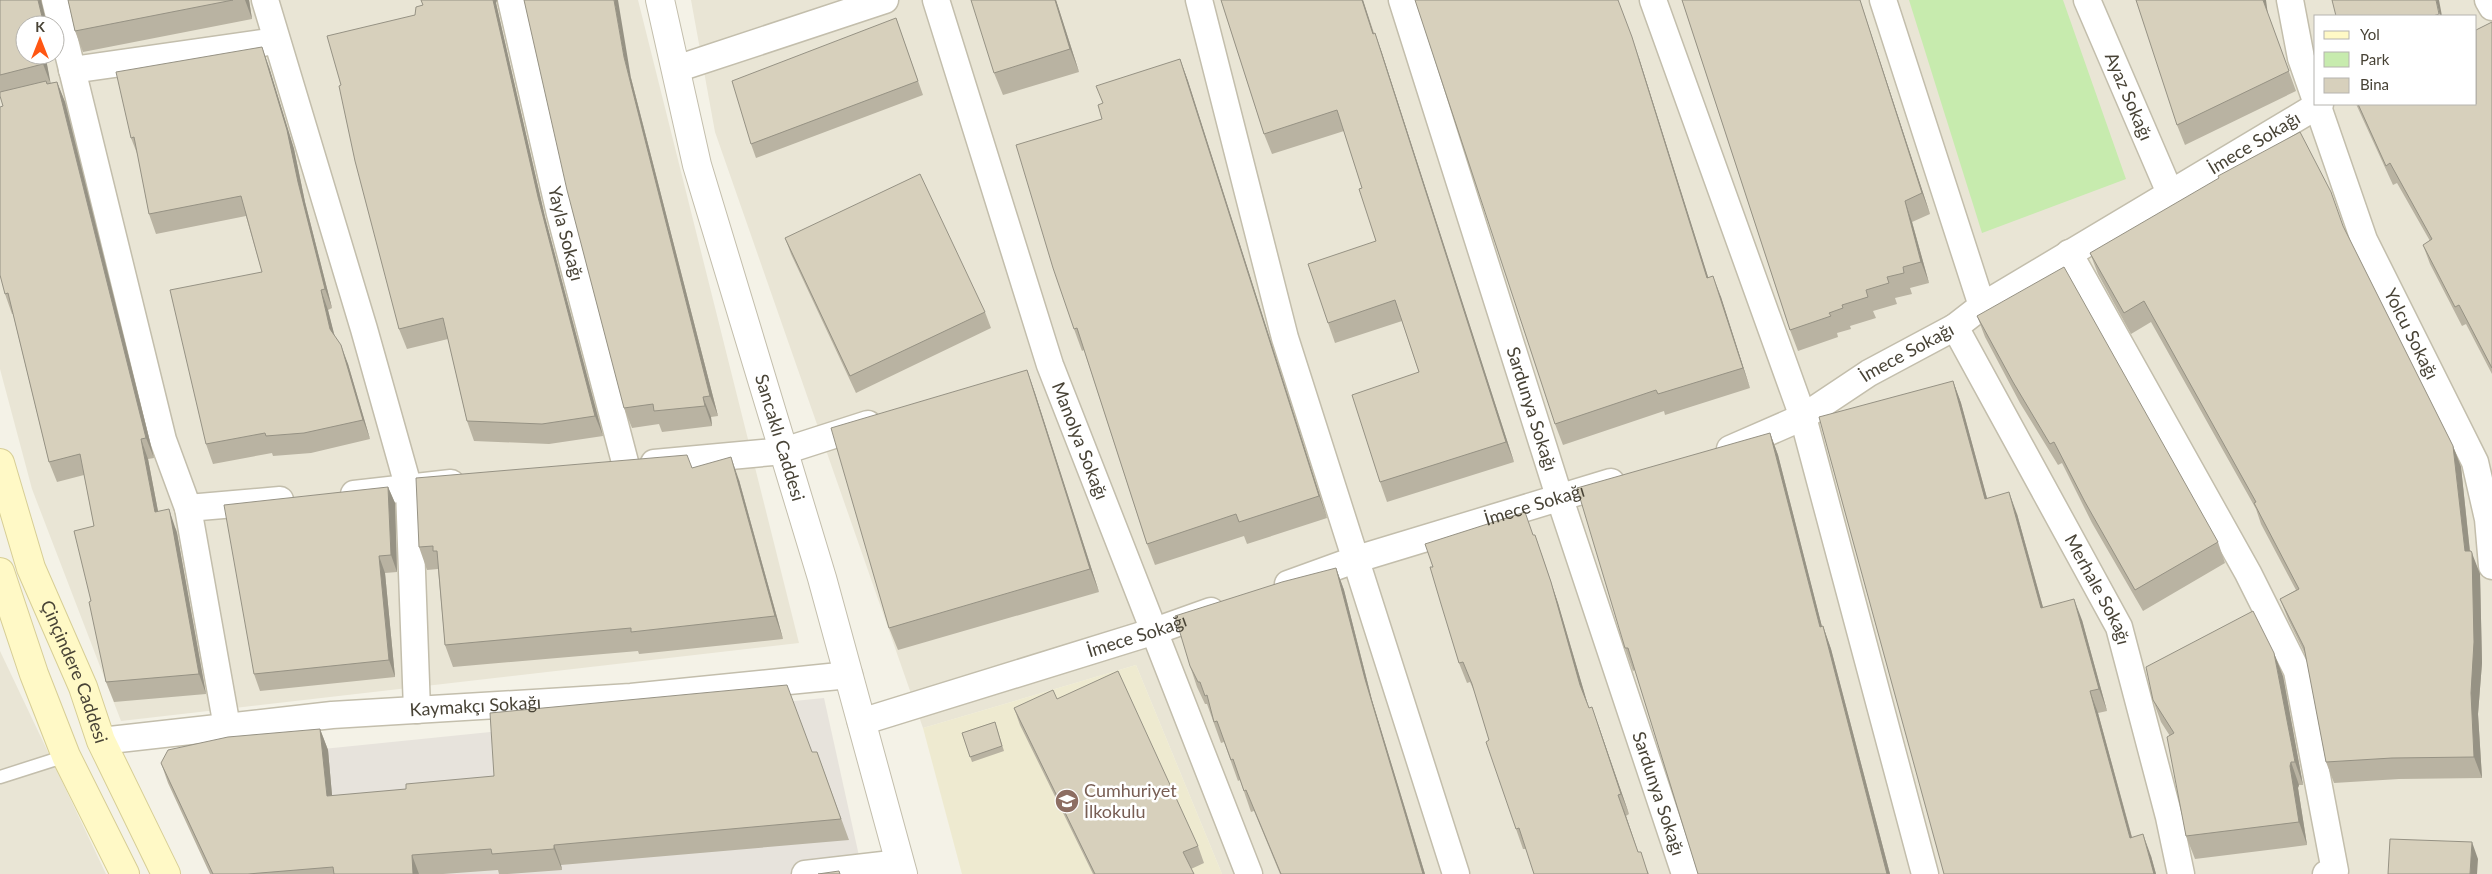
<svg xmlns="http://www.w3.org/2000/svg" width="2492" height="874" font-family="Lato,sans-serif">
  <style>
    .residential { fill: #e9e5d5; fill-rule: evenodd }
    .industrial { fill: #e7e3dc }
    .education { fill: #eeead0 }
    .green { fill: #c7ebae }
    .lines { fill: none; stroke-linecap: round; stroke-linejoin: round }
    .service-casing { stroke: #c3beac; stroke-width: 15 }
    .minor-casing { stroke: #c3beac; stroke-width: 29 }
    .tertiary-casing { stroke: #c3beac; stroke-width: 30 }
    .secondary-casing { stroke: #d7ce95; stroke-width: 30 }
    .service { stroke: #fff; stroke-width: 12 }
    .minor { stroke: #fff; stroke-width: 26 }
    .tertiary { stroke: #fff; stroke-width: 28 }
    .secondary { stroke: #fff9c6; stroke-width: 28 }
    .wall { fill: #b9b3a2 }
    .shaded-wall { fill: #969284 }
    .building { fill: #d7d0bc; stroke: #969284 }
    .labels { text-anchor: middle; stroke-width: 5; stroke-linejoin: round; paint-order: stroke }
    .street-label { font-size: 18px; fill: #484336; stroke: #fff }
    .education-label { font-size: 18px; fill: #785e54; stroke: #fff; text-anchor: start }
  </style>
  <rect width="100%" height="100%" fill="#f4f2e7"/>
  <path class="residential" d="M0 0H638L799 643 121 721 32 489 0 369ZM25 25H55V55H25Z
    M691 0H2492V874H1222L1136 665 923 728 715 132ZM2316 16H2476V104H2316Z
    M0 651 106 874H0Z"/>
  <path class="industrial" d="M824 698 863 874H214L166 765Z"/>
  <path class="education" d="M1136 665 1222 874H962L923 728Z"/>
  <path class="green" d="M1909 0H2063L2126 179 1982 233Z"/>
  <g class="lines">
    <g class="service-casing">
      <path id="service" d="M0 777 66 756"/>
    </g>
    <g class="minor-casing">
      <g id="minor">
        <path d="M55 0 163 440 188 508 227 727"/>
        <path d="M265 0 364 329 409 489 417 710"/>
        <path id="s1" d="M511 0 560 214 626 466"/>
        <path id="s2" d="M936 0 1050 365 1249 874"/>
        <path d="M1199 0 1285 338 1456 874"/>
        <path id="s3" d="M1402 0 1559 496 1685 874"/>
        <path d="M1653 0 1803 417 1925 874"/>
        <path d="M1883 0 1982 306"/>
        <path id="s4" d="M2087 0 2170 193"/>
        <path d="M2290 0 2301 58 2316 101"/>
        <path d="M2488 0 2492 7"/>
        <path d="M676 69 885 0"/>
        <path d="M72 70 276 41"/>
        <path id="s5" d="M2317 104 2364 240 2475 462 2488 519 2492 566"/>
        <path d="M2069 253 2248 573 2297 671 2335 871 2326 874"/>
        <path id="s6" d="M1955 327 2119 627 2169 817 2181 874"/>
        <path id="s7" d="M1730 449 1803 417 1869 373 1955 327 1982 306 2320 104"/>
        <path d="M654 463 784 451 868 424"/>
        <path d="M354 494 451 483"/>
        <path d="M188 508 280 500"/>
        <path id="s8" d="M1288 584 1357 559 1611 482"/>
        <path id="s9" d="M861 722 1155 631 1211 611"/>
        <path id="s10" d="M101 741 332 715 631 697 849 675"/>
        <path d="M805 874 900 863"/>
      </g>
    </g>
    <g class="tertiary-casing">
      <g id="tertiary">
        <path id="s11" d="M660 0 697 165 822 578 903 874"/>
      </g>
    </g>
    <g class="secondary-casing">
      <g id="secondary">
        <path id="s12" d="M0 463 31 568 83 687 101 741 166 874"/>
        <path d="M0 572 34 674 66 756 125 874"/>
      </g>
    </g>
    <use href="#service" class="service"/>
    <use href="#minor" class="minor"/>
    <use href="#tertiary" class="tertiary"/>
    <use href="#secondary" class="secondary"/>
  </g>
  <path class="wall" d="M0 0H41L47 25 25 55H53L54 57 46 59 50 83 57 82 65 102 154 458 148 459 158 511 176 529 177 533 206 694 114 702 106 682 91 601 94 526 84 475 57 482 49 462 13 314H12L5 294 3 106 0 90Z
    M68 0H249L252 19 83 52 75 31Z
    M421 0H497L496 3 545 217 603 436 549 444 474 441 467 421 448 339 407 349 399 329 341 85 415 15 423 5Z
    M1056 0 1079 72 1003 95 994 73Z
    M1221 0H1363L1374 33H1375L1382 53 1514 462 1387 502 1380 482 1419 372 1402 321 1335 343 1328 323 1376 241 1362 188 1344 131 1272 154 1264 134Z
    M1682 0H1860L1930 214 1912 222 1929 283 1910 288 1912 294 1895 298 1897 304 1873 311 1876 318 1850 326 1851 329 1837 333 1838 337 1798 351 1790 330Z
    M2268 14 2296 91 2185 145 2177 125Z
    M896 18 923 95 756 158 751 144Z
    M2492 22V374L2466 324 2462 326 2430 264 2423 245 2430 241 2397 183 2393 185 2356 104H2476Z
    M1639 58 1708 277 1721 297 1750 388 1665 415 1664 411 1563 445 1555 424Z
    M1180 59 1188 81 1327 518 1247 544 1244 536 1155 565 1147 544 1084 350 1082 351 1074 329 1102 119 1103 103Z
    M269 67 294 149 305 202 332 308 328 310 334 335 348 364 370 439 311 453 273 456 272 453 213 464 206 444 262 272 246 216 156 234 149 214 138 156 131 138Z
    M631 78 718 416 711 417 712 426 662 432 659 424 632 428 624 408Z
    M2344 228 2453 446 2461 467 2470 551 2480 574 2482 663 2478 714 2482 778 2399 779 2334 783 2326 762 2306 656 2288 619 2280 599 2296 590 2261 524 2256 509 2151 322 2131 334 2098 274 2090 253Z
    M785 238 985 312 991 328 856 393 791 254Z
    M1977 316 2218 542 2225 563 2143 611 2092 523 2062 463 2058 465 2020 403 1985 337Z
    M1027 370 1035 393 1099 592 898 650 889 628Z
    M1953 381 1961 403 1987 498 2017 514 2043 607 2082 620 2107 711 2098 713 2132 837 2151 856 2156 874H1944Z
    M1770 433 1778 455 1822 627 1823 626 1831 649 1890 874H1698L1635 670 1633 671 1625 648Z
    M692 468 739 480 783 639 639 654 638 651 453 667 445 645 438 569 427 570 419 547Z
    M388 487 395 503 397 572 385 573 395 677 260 691 254 674Z
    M1533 535 1542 555 1558 603 1586 699 1589 708 1599 727 1629 814 1626 816 1638 852 1649 874 1525 849H1523L1516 829 1475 693 1470 682 1467 683 1459 663 1433 567Z
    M1336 568 1344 590 1372 700 1425 874H1280L1254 811 1251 812 1240 780 1238 781 1224 742 1221 743 1207 704H1205L1197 687 1190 666Z
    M2283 676 2303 785H2299L2298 788 2307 845 2195 859 2186 836 2170 736 2161 722 2153 700Z
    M1057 699 1198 846 1204 863 1191 869 1194 874H1093L1020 725 1014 708Z
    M995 722 1004 751 972 762 962 733Z
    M320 729 328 750 332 796 817 752 849 840 561 865 562 870 508 874H499L498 870 443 874H210L168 783 161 763Z"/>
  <path class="shaded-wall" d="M38 0H41L47 25H44Z
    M245 0H249L252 19Z
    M493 0H497L496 3 545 217 603 436 595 416 538 197Z
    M614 0H618L631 78 718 416 710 396 624 57Z
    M1055 0H1056L1079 72 1070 49Z
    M1362 0H1363L1380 54 1373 34Z
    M1860 0 1930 214 1922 193Z
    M2263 0H2266L2268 15Z
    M2436 0H2439L2442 16H2440Z
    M1375 33 1382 53 1514 462 1506 442Z
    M1632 37 1639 58 1715 299 1707 278Z
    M262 47 269 67 294 149 305 202 332 308 325 289Z
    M41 55H44L46 59 51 85 43 64Z
    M1180 59 1188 81 1327 518 1319 496Z
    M57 82 65 102 154 458 146 438Z
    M1905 201 1912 222 1929 283 1921 262Z
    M1713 276 1721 297 1750 388 1743 368Z
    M321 290 328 310 338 349 330 329Z
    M341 345 348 364 370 439 363 420Z
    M1027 370 1035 393 1099 592 1090 569Z
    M1953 381 1961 403 1993 520 1985 499Z
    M703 397 711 417 712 426 705 406Z
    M1770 433 1778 455 1828 650 1820 627Z
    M141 439 148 459 162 532 155 512Z
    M2453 446 2461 467 2472 572 2465 551Z
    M731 457 739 480 783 639 775 616Z
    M388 487 395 503 397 572 391 555Z
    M2009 492 2017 514 2049 629 2041 608Z
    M169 509 177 533 206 694 199 674Z
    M1535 535 1558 603 1588 705 1580 685Z
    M2472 553 2480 574 2482 663 2478 714 2482 778 2474 757 2471 693Z
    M379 556 385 573 395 677 389 660Z
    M1336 568 1344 590 1372 700 1425 874H1423L1365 679Z
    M2074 599 2082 620 2107 711 2099 689Z
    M1823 626 1831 649 1890 874H1887Z
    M2274 653 2283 676 2303 785 2295 762Z
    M2090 691 2098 713 2138 860 2130 838Z
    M1592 707 1599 727 1629 814 1621 794Z
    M320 729 328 750 334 817 327 796Z
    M2291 762 2299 785 2298 788 2307 845 2299 822 2290 766Z
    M1618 795 1626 816 1645 873 1638 852Z
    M2143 834 2151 856 2156 874H2154Z
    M2472 842 2478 859 2477 874H2470Z
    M554 845 561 865 562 870 554 849Z
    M412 855 419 874H413Z"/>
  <path class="building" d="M0 0H38L44 25H25V55H41L43 64 0 75Z
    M68 0H233L75 31Z
    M421 0H493L538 197 595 416 542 424 467 421 443 318 399 329 355 161 339 86 341 85 327 36 415 15 416 7 423 5Z
    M524 0H614L624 57 710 396 703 397 705 406 654 411 653 404 624 408 567 190Z
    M971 0H1055L1070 49 994 73Z
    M1221 0H1362L1373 34 1375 33 1506 442 1380 482 1352 395 1419 372 1395 300 1328 323 1308 264 1376 241 1359 189 1362 188 1337 110 1264 134Z
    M1415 0H1618L1632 37 1707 278 1713 276 1743 368 1658 394 1656 390 1555 424Z
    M1682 0H1860L1922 193 1905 201 1921 262 1903 267 1904 273 1887 277 1889 283 1866 290 1868 297 1842 305 1843 308 1829 313 1831 316 1790 330Z
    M2136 0H2263L2289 71 2177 125Z
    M2332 0H2436L2439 14 2433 16H2336Z
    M896 18 918 81 751 144 732 81Z
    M2492 22V368L2459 305 2455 307 2423 245 2432 239 2390 163 2386 166 2358 104H2476V30Z
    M262 47 287 130 298 182 325 289 321 290 330 329 341 345 363 420 304 433 266 436 265 433 206 444 170 290 262 272 241 196 149 214 134 137 131 138 116 72Z
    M1180 59 1319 496 1239 522 1236 514 1147 544 1077 328 1074 329 1053 268 1016 145 1102 119 1098 105 1103 103 1096 86Z
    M46 81 47 84 57 82 146 438 141 439 155 512 169 509 170 513 199 674 106 682 89 602 91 601 74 531 94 526 80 454 49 462 8 293 5 294 0 275V107L3 106 0 96V92Z
    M2300 132 2331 192 2343 226 2453 446 2465 551H2471L2472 553 2474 642 2471 693 2474 757 2392 758 2326 762 2304 647 2280 599 2299 589 2254 503 2256 502 2144 301 2124 313 2090 253 2219 178 2218 176Z
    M920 174 985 312 850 376 785 238Z
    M2064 267 2218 542 2135 590 2085 502 2054 442 2050 444 2013 382 1977 316Z
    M1027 370 1090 569 889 628 831 428Z
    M1953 381 1985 499 2009 492 2041 608 2074 599 2099 689 2090 691 2130 838 2143 834 2154 874H1944L1819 417Z
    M1770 433 1820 627 1823 626 1887 874H1698L1628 648H1625L1577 488Z
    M687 455 692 468 731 457 775 616 631 632V628L445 645 437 551H433V546L419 547 416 478Z
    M388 487 391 555 379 556 389 660 254 674 224 505Z
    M1525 512 1533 535H1535L1551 582 1580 685 1589 708 1592 707 1621 794 1618 795 1638 852H1641L1648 874H1534L1519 828 1516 829 1486 742 1489 740 1472 684 1463 662 1459 663 1441 604 1430 567H1433L1425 544Z
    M1336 568 1365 679 1423 874H1281L1246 790 1244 791 1233 759 1231 760 1217 721 1214 722 1207 695 1205 696 1200 682H1198L1190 666 1175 616 1282 582Z
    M2253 611 2274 653 2295 762H2291L2290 766 2299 822 2186 836 2167 737 2174 733 2153 700 2146 667Z
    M1118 671 1198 846 1183 852 1194 874H1095L1014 708 1053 690 1057 699Z
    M787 685 812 752H817L841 819 554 845V849L492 854 491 849 412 855 413 874H334L333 867 248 874H213L161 763 168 750 228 737 320 729 327 796 406 789V784L494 776 490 713Z
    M995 722 1002 746 970 757 962 733Z
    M2390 839 2472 842 2470 874H2388Z
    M839 871 840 874H818Z"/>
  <defs>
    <g id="school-disc" transform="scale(1.25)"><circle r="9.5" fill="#8d6e63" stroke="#fff"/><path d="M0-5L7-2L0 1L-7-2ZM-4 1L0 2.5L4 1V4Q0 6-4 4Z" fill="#fff"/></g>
  </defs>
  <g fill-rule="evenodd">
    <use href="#school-disc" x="1067" y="801"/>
  </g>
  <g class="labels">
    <g class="street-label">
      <text dy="6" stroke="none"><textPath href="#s4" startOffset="105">Ayaz Sokağı</textPath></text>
      <text dy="6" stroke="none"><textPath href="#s7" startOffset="608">İmece Sokağı</textPath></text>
      <text dy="6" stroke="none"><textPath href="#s1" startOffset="240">Yayla Sokağı</textPath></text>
      <text dy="6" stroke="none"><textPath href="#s5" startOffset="249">Yolcu Sokağı</textPath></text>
      <text dy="6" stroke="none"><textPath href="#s7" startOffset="202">İmece Sokağı</textPath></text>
      <text dy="6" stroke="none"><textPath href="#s3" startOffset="429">Sardunya Sokağı</textPath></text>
      <text dy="6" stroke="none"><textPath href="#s11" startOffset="454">Sancaklı Caddesi</textPath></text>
      <text dy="6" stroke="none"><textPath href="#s2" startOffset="464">Manolya Sokağı</textPath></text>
      <text dy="6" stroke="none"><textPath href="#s8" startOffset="259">İmece Sokağı</textPath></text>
      <text dy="6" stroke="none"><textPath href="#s6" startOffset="299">Merhale Sokağı</textPath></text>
      <text dy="6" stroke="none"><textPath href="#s9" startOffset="289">İmece Sokağı</textPath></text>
      <text dy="6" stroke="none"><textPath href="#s12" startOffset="222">Çinçindere Caddesi</textPath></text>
      <text dy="6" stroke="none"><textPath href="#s10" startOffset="376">Kaymakçı Sokağı</textPath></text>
      <text dy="6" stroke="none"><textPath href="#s3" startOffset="834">Sardunya Sokağı</textPath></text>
    </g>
    <g class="education-label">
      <text x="1084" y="797">Cumhuriyet<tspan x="1084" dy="21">İlkokulu</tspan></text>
    </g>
  </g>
  <rect x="2314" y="15" width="162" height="90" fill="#ffffff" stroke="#b6b4af"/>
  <rect x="2324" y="31" width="25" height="8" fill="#fff9c6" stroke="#b6b4af"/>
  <text x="2360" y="40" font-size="15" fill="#484336">Yol</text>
  <rect x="2324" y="52" width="25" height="15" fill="#c7ebae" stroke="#b6b4af"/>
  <text x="2360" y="65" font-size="15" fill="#484336">Park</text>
  <rect x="2324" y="78" width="25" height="15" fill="#d7d0bc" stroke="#b6b4af"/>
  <text x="2360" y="90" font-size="15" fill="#484336">Bina</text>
  <g transform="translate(40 40)"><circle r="24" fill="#ffffff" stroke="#b6b4af"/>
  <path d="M0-4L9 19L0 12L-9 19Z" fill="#ff5613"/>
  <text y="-8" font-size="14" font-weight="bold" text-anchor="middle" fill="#484336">K</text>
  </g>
</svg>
